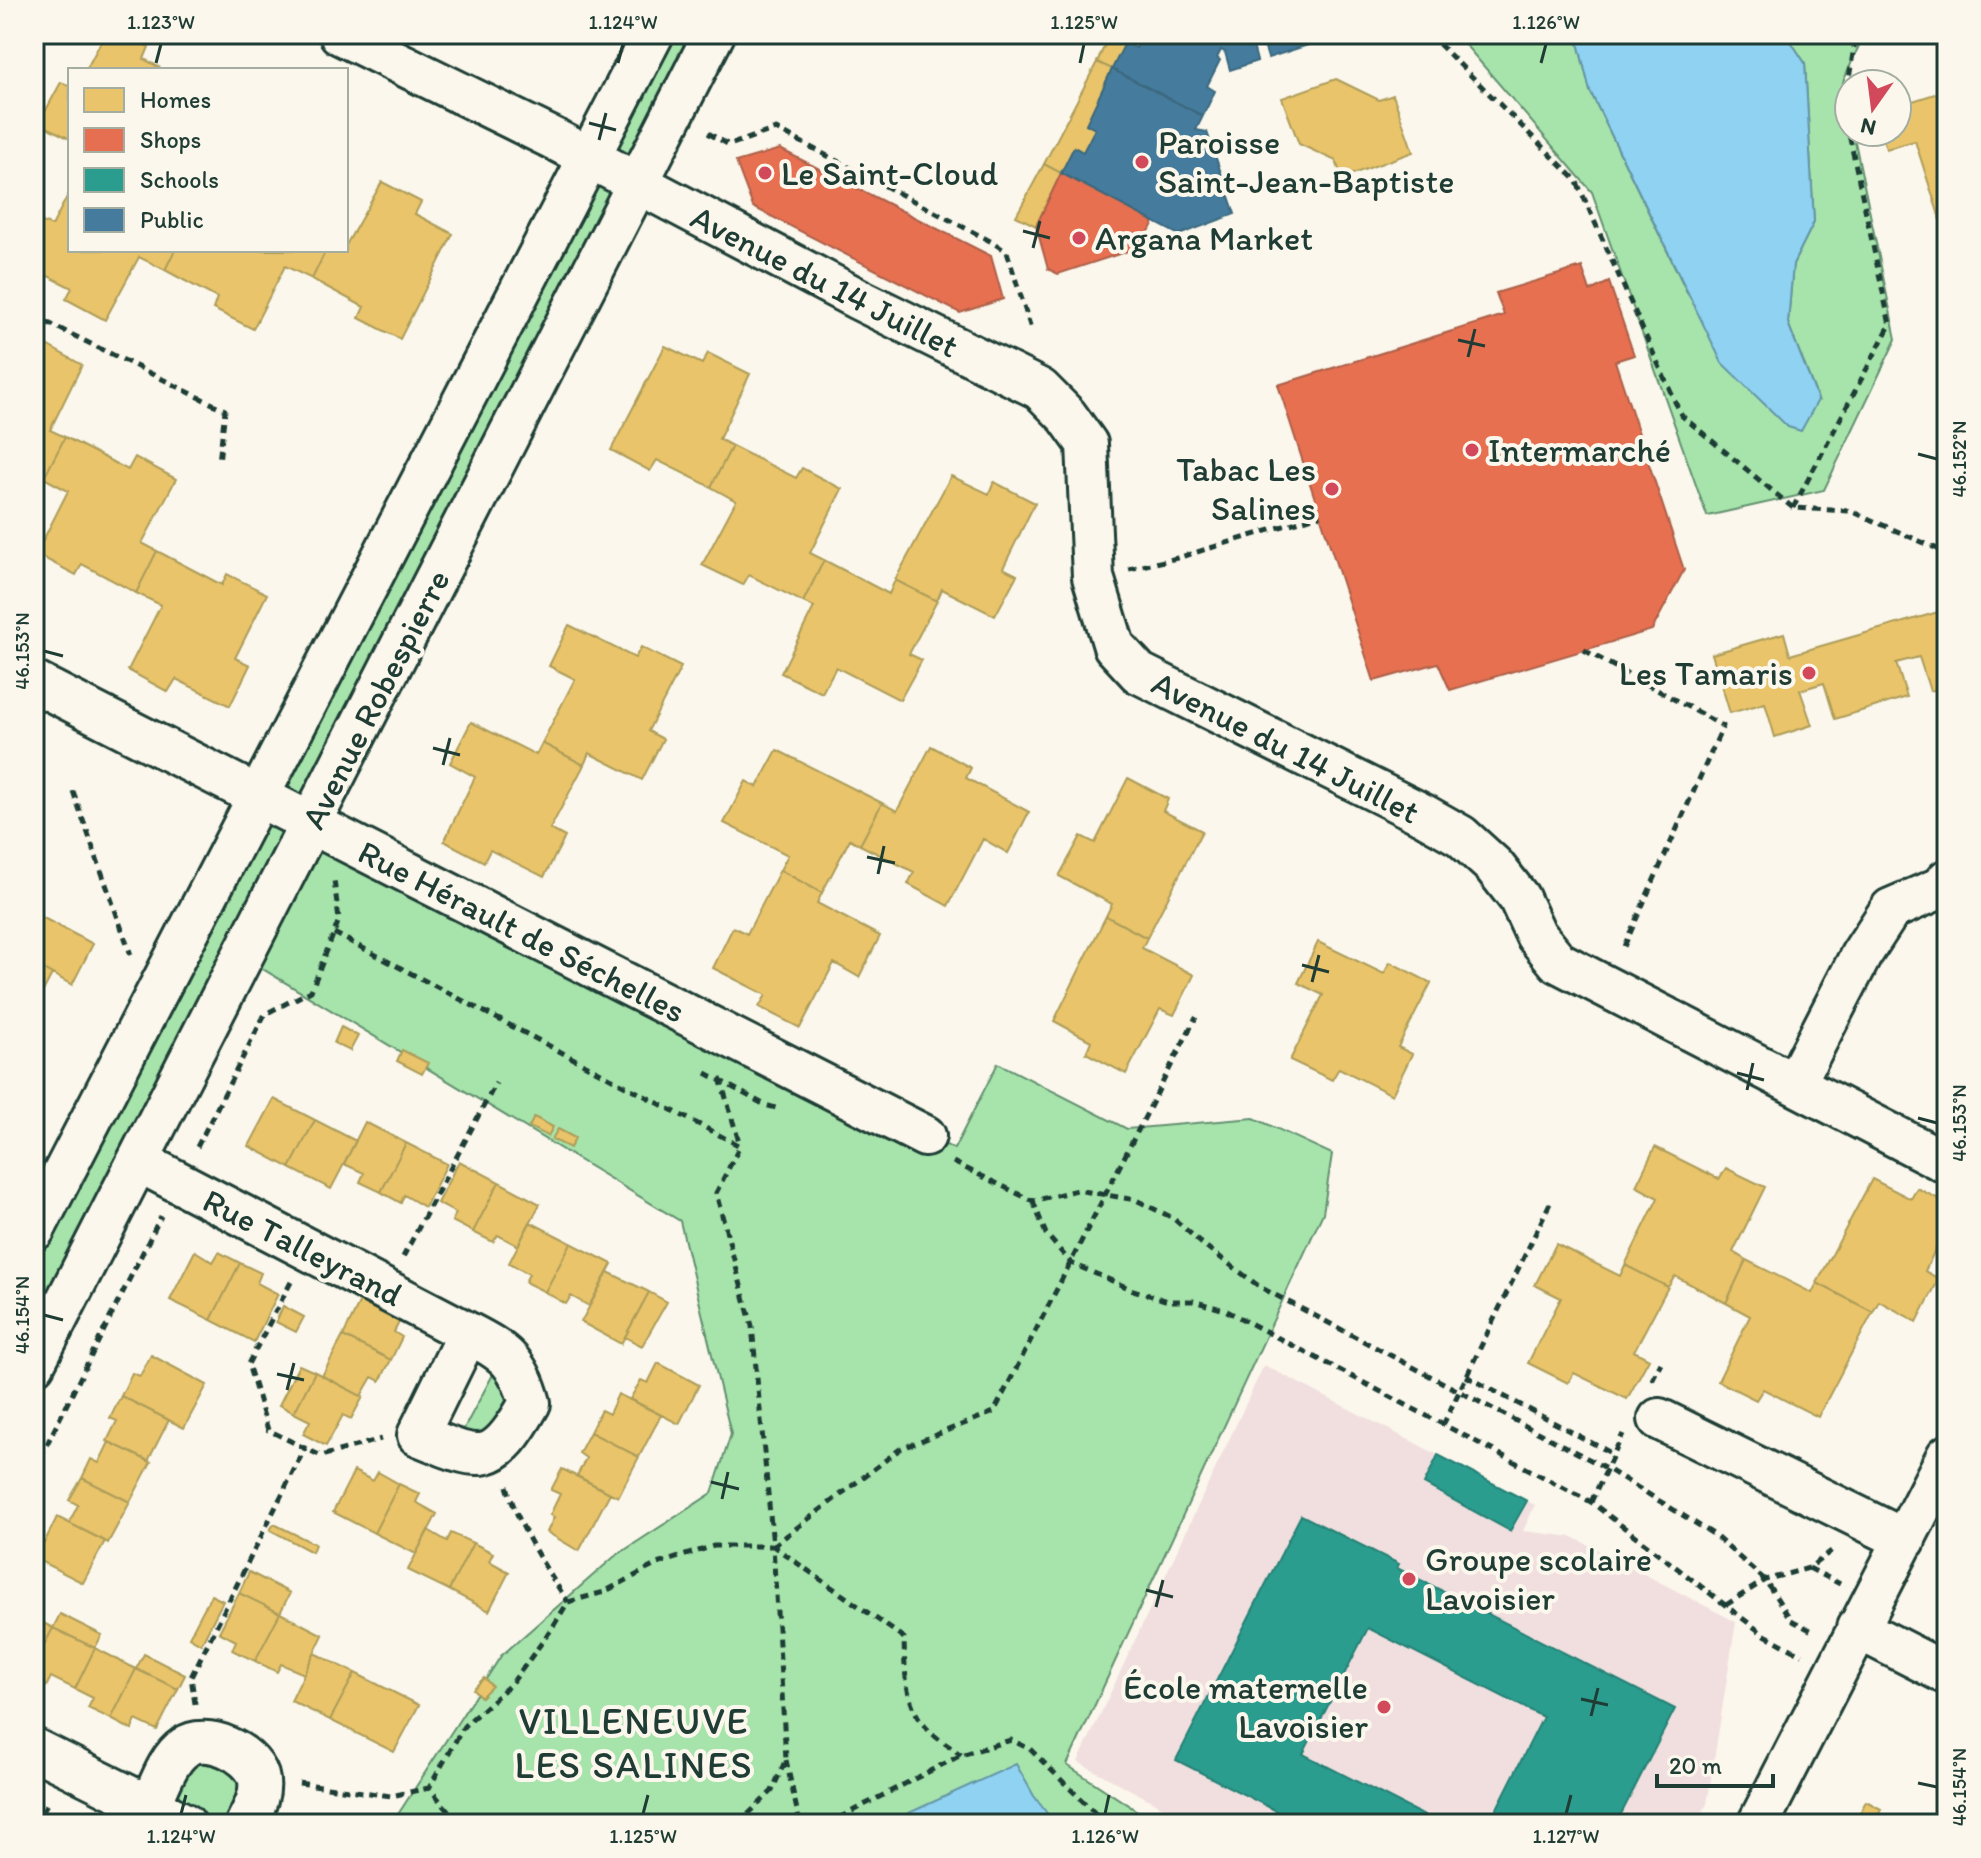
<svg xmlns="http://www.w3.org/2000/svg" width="1981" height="1858" font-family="Itim,sans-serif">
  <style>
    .built { fill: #f1dfdf }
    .green { fill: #a7e4ab; stroke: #639070; stroke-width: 2 }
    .water { fill: #90d2f2; stroke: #6396a6; stroke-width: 2 }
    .homes { fill: #e9c46a; stroke: #ac9c5a; stroke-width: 2 }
    .shops { fill: #e76f51; stroke: #ab6048; stroke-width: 2 }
    .schools { fill: #2a9d8f; stroke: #278074; stroke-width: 2 }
    .public { fill: #457b9d; stroke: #3a687e; stroke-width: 2 }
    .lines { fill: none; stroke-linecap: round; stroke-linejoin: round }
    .minor-casing { stroke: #1f3d34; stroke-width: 46 }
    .path { stroke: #1f3d34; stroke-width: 5; stroke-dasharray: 8 6; stroke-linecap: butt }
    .minor { stroke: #fbf7ec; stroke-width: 40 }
    .ticks { fill: none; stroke: #1f3d34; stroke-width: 3 }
    .poi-dot { fill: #d1495b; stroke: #fbf7ec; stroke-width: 3 }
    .labels { text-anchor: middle; stroke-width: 8; stroke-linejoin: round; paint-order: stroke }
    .poi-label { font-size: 34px; fill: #1f3d34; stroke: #fbf7ec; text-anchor: start }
    .street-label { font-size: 34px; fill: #1f3d34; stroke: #fbf7ec }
    .quarter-label { font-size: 38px; letter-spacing: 2px; fill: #1f3d34; stroke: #fbf7ec }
    .neatline { fill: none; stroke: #1f3d34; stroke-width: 3 }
    .ticks-label { font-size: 20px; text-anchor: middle; fill: #1f3d34 }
  </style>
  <rect width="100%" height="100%" fill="#fbf7ec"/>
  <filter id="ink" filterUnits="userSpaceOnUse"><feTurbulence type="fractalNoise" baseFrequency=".0125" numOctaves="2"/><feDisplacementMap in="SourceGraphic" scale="16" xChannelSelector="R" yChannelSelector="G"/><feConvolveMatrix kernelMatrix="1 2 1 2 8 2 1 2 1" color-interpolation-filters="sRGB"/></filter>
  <g filter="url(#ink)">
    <path class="built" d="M1264 1365 1535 1505 1523 1531 1573 1537 1736 1622 1707 1804 1696 1824H1195L1078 1762Z"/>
    <path class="green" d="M653 34H714L306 833 954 1149 998 1063 1127 1129 1254 1118 1332 1154 1323 1213 1067 1765 1157 1824H394L393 1822 501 1656 614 1557 712 1493 731 1434 680 1221 243 957 34 1364V1232Z
      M1456 34H1576L1590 91 1687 292 1818 399 1788 323 1793 264 1814 222 1805 63 1786 34H1864L1843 82 1849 112V132H1853L1896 339 1824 490 1707 516 1592 192Z
      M504 1354 515 1430 453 1449Z
      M175 1755 250 1762 246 1824H185L150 1806Z"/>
    <path class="water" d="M1576 34H1786L1805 63 1814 222 1793 264 1788 323 1818 400 1801 431 1788 427 1722 363 1590 91Z
      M1016 1764 1034 1796 1055 1824H885Z"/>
    <path class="homes" d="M105 34H124L149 47 144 59 164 70H86Z
      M1109 36 1125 44 1112 69 1097 62Z
      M1097 62 1112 69 1086 124 1095 129 1083 152 1074 147 1061 173 1044 164Z
      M1336 79 1379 100 1393 95 1413 152 1342 178 1336 161 1299 144 1282 98Z
      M61 82 70 87V139L39 123Z
      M1947 90V233L1945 234 1915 141 1886 149 1881 132H1897V106Z
      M1044 164 1061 173 1036 226 1016 216Z
      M382 182 421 202 415 214 453 234 400 339 359 318 364 307 312 279 326 250H346V245Z
      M70 191V250H175L165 270 139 257 105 320 66 299 72 288 34 269V228L38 220 52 226Z
      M175 250H326L312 279 285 266 253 329 213 309 217 298 165 270Z
      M43 343 82 365 50 430 65 437 44 478 34 473V354Z
      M665 346 702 364 708 353 750 374 719 439 732 446 711 487 657 460 650 471 611 450Z
      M65 437 128 470 135 457 176 479 142 543 157 551 136 593 82 564 76 575 36 554 68 491 44 478Z
      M732 446 796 478 802 468 842 489 810 553 824 560 803 602 749 575 743 585 702 565 736 501 711 487Z
      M951 476 989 494 994 482 1035 503 1003 568 1017 575 995 616 942 589 937 601 895 580Z
      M157 551 222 585 227 574 267 594 235 658 250 665 230 706 176 679 168 692 128 670 161 605 136 593Z
      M824 560 889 594 895 580 937 601 909 654 922 660 900 700 836 667 822 693 781 673 814 607 803 602Z
      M1945 610 1947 618V686L1930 691 1919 657 1896 663 1907 697 1835 719 1824 683 1800 690 1812 725 1775 737 1765 703 1730 713 1712 654 1784 633 1790 655Z
      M569 625 635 658 641 647 681 667 648 731 663 739 642 780 589 753 584 765 542 743 575 679 549 666Z
      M471 722 536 755 542 743 584 765 550 829 565 837 544 877 490 850 484 862 444 841 475 777 450 763Z
      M931 746 971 768 966 778 1029 812 1008 853 983 839 948 906 908 884 914 872 860 845 882 803 897 811Z
      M777 750 882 803 860 845 850 839 822 893 780 870 788 855 724 823 746 781 757 787Z
      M1128 778 1168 799 1163 811 1202 831 1147 938 1106 916 1112 904 1059 876 1081 836 1095 843Z
      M780 870 822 893 817 903 880 936 859 977 834 963 800 1028 759 1007 766 995 713 968 733 927 747 934Z
      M34 913 93 944 72 985 34 964 36 946 34 944Z
      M1106 916 1147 938 1142 948 1194 975 1174 1015 1160 1009 1126 1074 1086 1053 1091 1041 1054 1021Z
      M1318 942 1384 974 1390 962 1431 983 1398 1047 1412 1054 1392 1095 1339 1068 1332 1080 1290 1060 1323 995 1298 983Z
      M34 964 52 974 34 1009Z
      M341 1027 358 1036 350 1051 334 1043Z
      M402 1050 428 1063 422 1074 397 1061Z
      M274 1099 315 1120 290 1168 249 1146Z
      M534 1117 553 1127 548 1136 529 1127Z
      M315 1120 356 1141 331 1189 290 1168Z
      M365 1122 406 1143 381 1192 360 1182 364 1173 344 1164Z
      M558 1129 575 1138 570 1148 552 1139Z
      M406 1143 447 1164 425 1207 404 1195 401 1203 381 1192Z
      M1655 1147 1719 1179 1726 1168 1765 1187 1733 1252 1746 1260 1726 1303 1675 1276 1668 1287 1625 1265 1658 1198 1636 1186Z
      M459 1161 499 1182 473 1232 452 1221 456 1213 437 1203Z
      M1872 1179 1911 1199 1917 1188 1947 1203V1225L1925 1271 1939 1279 1917 1322 1879 1301 1873 1312 1817 1283Z
      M499 1182 540 1204 518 1246 498 1235 493 1242 473 1232Z
      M530 1222 571 1243 545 1292 525 1282 529 1274 509 1263Z
      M571 1243 612 1264 589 1306 571 1296 566 1304 545 1292Z
      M1556 1244 1620 1276 1625 1265 1668 1287 1634 1351 1649 1359 1627 1399 1574 1373 1568 1383 1528 1363 1561 1298 1535 1285Z
      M195 1251 213 1262 219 1252 240 1263 211 1320 170 1300Z
      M1746 1260 1812 1293 1817 1283 1873 1312 1818 1417 1763 1389 1756 1400 1718 1381 1750 1316 1726 1303Z
      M240 1263 261 1273 257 1283 278 1294 254 1342 211 1320Z
      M608 1272 649 1292 621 1344 581 1322Z
      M649 1292 667 1302 642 1346 625 1337Z
      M364 1293 404 1313 394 1332 402 1337 391 1360 343 1336Z
      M283 1306 304 1317 296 1332 276 1322Z
      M343 1336 391 1360 380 1381 372 1377 361 1396 322 1376Z
      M151 1355 207 1385 184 1428 121 1396 132 1373 140 1376Z
      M658 1363 699 1385 679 1424 630 1399 641 1380 648 1383Z
      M299 1365 315 1372 294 1413 279 1405Z
      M315 1372 363 1397 351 1419 343 1415 326 1446 303 1434 310 1421 294 1413Z
      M618 1394 661 1415 639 1457 590 1432 601 1410 609 1414Z
      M121 1396 169 1420 148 1461 107 1441 117 1421 110 1418Z
      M590 1432 639 1457 618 1497 577 1476 586 1458 579 1453Z
      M109 1442 151 1462 130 1502 82 1478 91 1459 99 1463Z
      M562 1469 610 1493 579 1551 547 1532 554 1517 550 1515 560 1494 551 1490Z
      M354 1471 373 1481 378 1472 399 1484 374 1533 333 1512Z
      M82 1478 130 1502 108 1543 69 1523 78 1505 69 1500Z
      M399 1484 420 1494 416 1502 437 1514 416 1554 374 1533Z
      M57 1517 105 1541 83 1583 36 1559Z
      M274 1524 315 1544 312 1552 270 1530Z
      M428 1530 447 1541 451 1533 473 1543 449 1590 408 1570Z
      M473 1543 493 1553 489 1561 509 1572 489 1611 449 1590Z
      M249 1572 290 1593 280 1613 239 1593Z
      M239 1593 280 1613 255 1661 232 1650 236 1641 219 1632Z
      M211 1595 223 1601 201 1644 189 1637Z
      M280 1613 323 1635 304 1674 281 1664 277 1672 255 1661Z
      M60 1614 102 1635 95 1648 53 1628Z
      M34 1618 53 1628 34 1665Z
      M53 1628 95 1648 75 1689 51 1677 46 1687 34 1681V1665Z
      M95 1648 136 1669 111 1719 88 1708 93 1698 75 1689Z
      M314 1653 355 1673 330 1720 291 1701Z
      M144 1654 185 1675 178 1689 136 1669Z
      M136 1669 178 1689 157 1730 136 1720 132 1730 111 1719Z
      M355 1673 419 1705 394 1752 330 1720Z
      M484 1678 492 1686 481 1697 473 1689Z
      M1866 1801 1881 1809 1874 1824H1854Z
      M117 1808 132 1816 128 1824H108Z"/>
    <path class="shops" d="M780 149 991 256 1003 299 960 313 753 207 736 162Z
      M1061 173 1154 222 1141 247 1058 274 1048 269 1036 226Z
      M1582 267 1590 291 1609 282 1634 355 1615 361 1684 570 1652 630 1450 690 1438 663 1374 681 1278 385 1504 315 1496 293Z"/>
    <path class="schools" d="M1438 1455 1527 1501 1510 1531 1424 1484Z
      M1301 1515 1399 1564 1397 1568 1675 1709 1616 1824H1489L1543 1717 1368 1628 1303 1754 1440 1824H1302L1176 1760Z"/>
    <path class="public" d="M1142 34H1321L1323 40 1268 58 1263 42 1253 46 1257 61 1230 70 1225 52 1221 50 1217 58 1220 60 1207 86 1215 91 1203 116 1112 69 1125 43 1136 48Z
      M1112 69 1203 116 1196 130 1207 132 1235 214 1179 235 1061 173 1074 147 1083 152 1095 129 1086 124Z"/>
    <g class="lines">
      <g class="minor-casing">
        <path id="minor" d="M340 34 554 139 858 299 1040 389 1067 416 1087 444 1093 577 1114 646 1139 673 1422 814 1461 836 1494 866 1519 898 1536 935 1558 962 1947 1163
          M34 682 925 1136
          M1795 1083 1861 955 1891 909 1940 888 1947 880
          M138 1161 468 1333 418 1435C481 1461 493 1469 530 1403 519 1362 505 1352 468 1333
          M34 1230 653 34
          M34 1364 714 34
          M1659 1419 1905 1540
          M1857 1628 1947 1674
          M34 1749 185 1824
          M150 1806C159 1788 167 1759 185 1747 206 1732 250 1752 258 1776 263 1793 253 1810 246 1824
          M1758 1824 1947 1456"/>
      </g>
      <path class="path" d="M1429 34 1576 180 1681 415 1793 508 1851 511 1947 553
        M708 133 729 145 776 129 992 242 1007 252 1032 332
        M34 316 225 410 219 462
        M1793 508 1890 325 1844 111 1856 34
        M1129 569 1177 558 1320 515
        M1584 650 1723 726 1622 951
        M73 791 131 955
        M334 933 740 1146 716 1193 752 1326 773 1546H714L657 1564 604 1592 568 1602 551 1630 512 1683 464 1726 429 1788
        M706 1073 765 1105 776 1108
        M720 1078 740 1145
        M197 1147 265 1014 311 991 339 920 334 880
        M953 1162 1033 1201 1077 1190 1136 1200 1173 1218 1201 1243 1260 1287 1606 1468 1713 1534 1765 1580 1791 1620 1814 1632
        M1033 1201 1046 1234 1071 1263 1133 1290 1168 1301H1193L1225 1310 1591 1502 1763 1634 1802 1655
        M403 1257 496 1083
        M291 1282 248 1364 268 1430 321 1456 381 1439
        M1466 1376 1613 1454
        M1652 1380 1661 1363
        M1443 1425 1551 1201
        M34 1470 161 1216
        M507 1486C519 1528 544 1566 568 1602
        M1591 1502 1623 1434
        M773 1546 900 1449 994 1412 1196 1017
        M1809 1568 1840 1584
        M1726 1605 1765 1580 1809 1568 1834 1549
        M195 1704 191 1677 305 1448
        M786 1760 800 1824
        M299 1783 391 1796 429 1788 460 1824
        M36 1824 49 1800
        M738 1824 772 1791 786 1759 773 1546 904 1638C905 1674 904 1711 935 1736 943 1743 953 1748 961 1755
        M827 1824 961 1755 1011 1740 1030 1749 1106 1824"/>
      <use href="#minor" class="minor"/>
    </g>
  </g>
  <path class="ticks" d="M156 63 161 44M618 63 623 44M1080 63 1084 44M1541 63 1546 44M589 123 616 130M599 140 606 113M1023 231 1050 238M1033 248 1040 221M1458 340 1485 346M1468 357 1475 329M1918 454 1937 459M44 651 63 656M433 748 460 755M443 765 450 738M867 857 895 863M878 874 884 846M1302 965 1329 972M1312 982 1319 955M1737 1073 1764 1080M1747 1090 1753 1063M1918 1118 1937 1123M44 1315 63 1320M277 1374 304 1380M287 1390 294 1363M711 1482 739 1489M722 1499 728 1472M1146 1590 1173 1597M1156 1607 1163 1580M1581 1699 1608 1705M1591 1716 1598 1688M1918 1783 1937 1787M181 1814 186 1795M643 1814 648 1795M1105 1814 1109 1795M1566 1814 1571 1795"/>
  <g class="poi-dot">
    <circle cx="1142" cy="162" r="8"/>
    <circle cx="765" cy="173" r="8"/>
    <circle cx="1079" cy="238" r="8"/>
    <circle cx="1472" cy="450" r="8"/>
    <circle cx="1332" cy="489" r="8"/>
    <circle cx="1809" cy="673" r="8"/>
    <circle cx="1409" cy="1579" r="8"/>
    <circle cx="1384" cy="1707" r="8"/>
  </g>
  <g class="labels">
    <g class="poi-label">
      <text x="1158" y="154">Paroisse<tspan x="1158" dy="39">Saint-Jean-Baptiste</tspan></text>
      <text x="781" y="185">Le Saint-Cloud</text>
      <text x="1095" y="250">Argana Market</text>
      <text x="1488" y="462">Intermarché</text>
      <text x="1316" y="481" text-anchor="end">Tabac Les<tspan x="1316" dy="39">Salines</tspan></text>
      <text x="1793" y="685" text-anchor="end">Les Tamaris</text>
      <text x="1425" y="1571">Groupe scolaire<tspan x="1425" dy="39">Lavoisier</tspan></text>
      <text x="1368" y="1699" text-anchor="end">École maternelle<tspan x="1368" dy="39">Lavoisier</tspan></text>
    </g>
    <g class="street-label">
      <text transform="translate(825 281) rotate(27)" y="12">Avenue du 14 Juillet</text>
      <text transform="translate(375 699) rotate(-63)" y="12">Avenue Robespierre</text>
      <text transform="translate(1286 747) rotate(27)" y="12">Avenue du 14 Juillet</text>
      <text transform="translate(522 931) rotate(27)" y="12">Rue Hérault de Séchelles</text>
      <text transform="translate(303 1247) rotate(27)" y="12">Rue Talleyrand</text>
    </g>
    <g class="quarter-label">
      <text x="634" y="1734">VILLENEUVE<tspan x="634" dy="44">LES SALINES</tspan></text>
    </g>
  </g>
  <rect width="1981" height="1858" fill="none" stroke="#fbf7ec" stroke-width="88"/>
  <rect x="68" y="68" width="280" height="184" fill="#fbf7ec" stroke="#a3ada2" stroke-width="2"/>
  <rect x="84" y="88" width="40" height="24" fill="#e9c46a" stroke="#a3ada2" stroke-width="2"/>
  <text x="140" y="108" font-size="24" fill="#1f3d34">Homes</text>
  <rect x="84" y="128" width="40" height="24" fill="#e76f51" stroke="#a3ada2" stroke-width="2"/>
  <text x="140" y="148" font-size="24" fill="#1f3d34">Shops</text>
  <rect x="84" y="168" width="40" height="24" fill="#2a9d8f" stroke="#a3ada2" stroke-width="2"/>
  <text x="140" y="188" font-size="24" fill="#1f3d34">Schools</text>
  <rect x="84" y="208" width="40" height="24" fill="#457b9d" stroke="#a3ada2" stroke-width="2"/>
  <text x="140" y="228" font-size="24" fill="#1f3d34">Public</text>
  <g transform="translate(1873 108) rotate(194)"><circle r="38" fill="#fbf7ec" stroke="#a3ada2" stroke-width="2"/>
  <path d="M0-6L14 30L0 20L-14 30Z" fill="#d1495b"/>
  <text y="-12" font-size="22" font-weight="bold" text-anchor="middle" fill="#1f3d34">N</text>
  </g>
  <path d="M1657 1774v12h116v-12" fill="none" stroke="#1f3d34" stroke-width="4"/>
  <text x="1669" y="1774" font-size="24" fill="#1f3d34" stroke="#fbf7ec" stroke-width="6" paint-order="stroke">20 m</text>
  <rect x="44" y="44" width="1893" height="1770" class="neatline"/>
  <g class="ticks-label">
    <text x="161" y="29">1.123°W</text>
    <text x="623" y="29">1.124°W</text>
    <text x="1084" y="29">1.125°W</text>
    <text x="1546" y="29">1.126°W</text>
    <text transform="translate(1959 459) rotate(-90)" y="7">46.152°N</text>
    <text transform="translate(22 651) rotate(-90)" y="7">46.153°N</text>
    <text transform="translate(1959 1123) rotate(-90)" y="7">46.153°N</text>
    <text transform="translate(22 1315) rotate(-90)" y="7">46.154°N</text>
    <text transform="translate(1959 1787) rotate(-90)" y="7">46.154°N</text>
    <text x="181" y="1843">1.124°W</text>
    <text x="643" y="1843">1.125°W</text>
    <text x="1105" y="1843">1.126°W</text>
    <text x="1566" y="1843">1.127°W</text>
  </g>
</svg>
